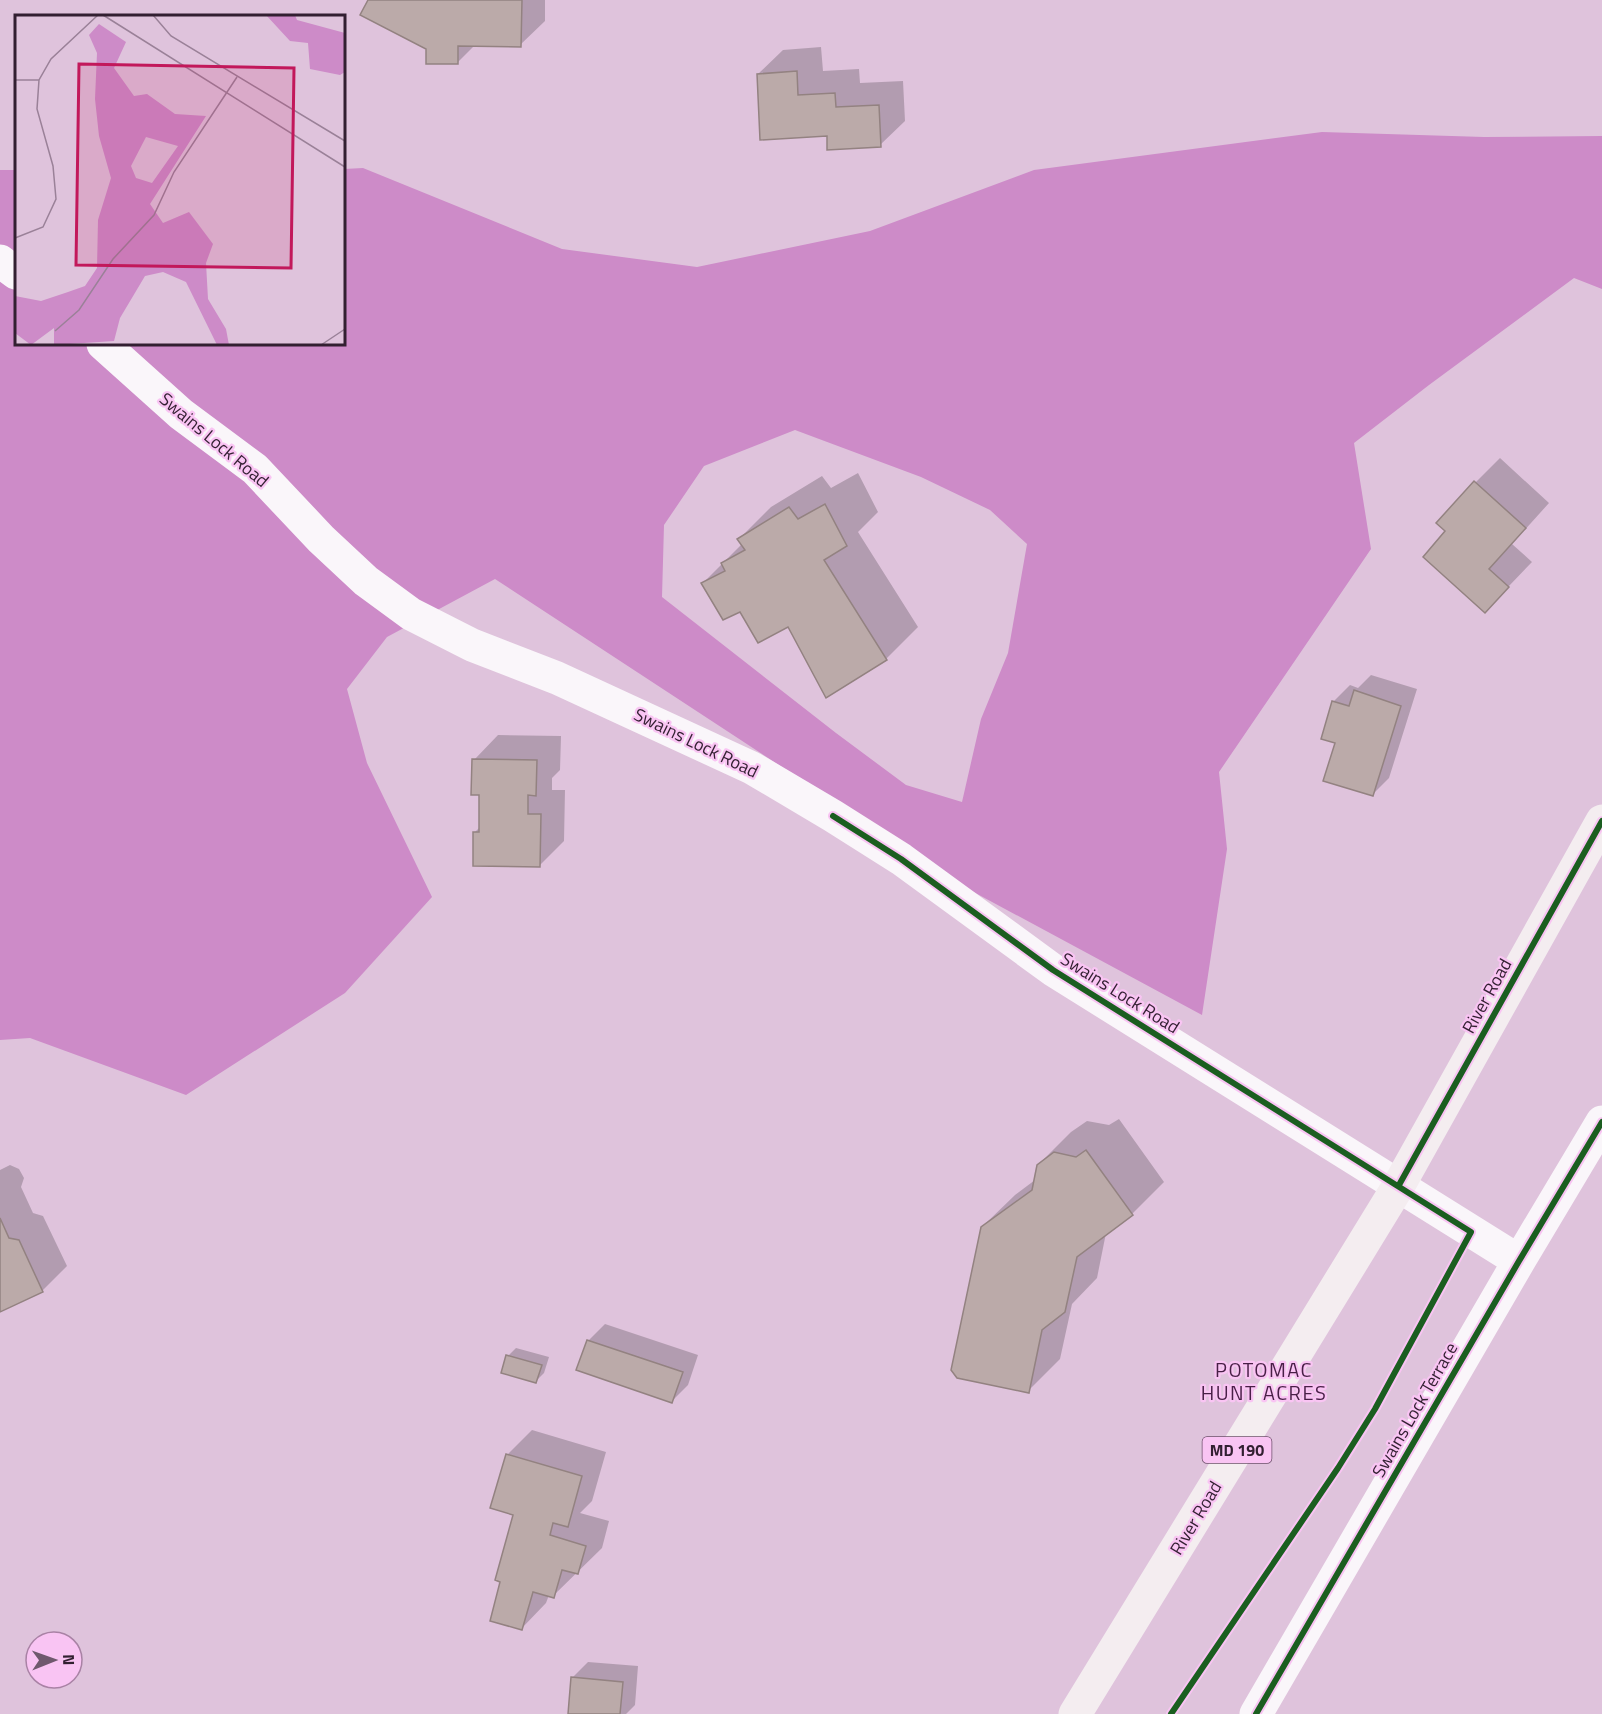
<svg xmlns="http://www.w3.org/2000/svg" width="1602" height="1714" font-family="'Titillium Web',sans-serif">
  <style>
    .forest { fill: #cd8bc8; fill-rule: evenodd }
    .shadow { fill: #0003 }
    .building { fill: #bbaaa9; stroke: #938281; stroke-width: 1.5 }
    .lines { fill: none; stroke-linecap: round; stroke-linejoin: round }
    .minor { stroke: #faf6fa; stroke-width: 33 }
    .major { stroke: #f4edf0; stroke-width: 33 }
    .cycleway-casing { stroke: #f9c4f3; stroke-width: 10 }
    .cycleway { stroke: #1b5e20; stroke-width: 6 }
    .labels { text-anchor: middle; stroke-width: 4.5; stroke-linejoin: round; paint-order: stroke }
    .shield { fill: #f9c4f3; stroke: #6e506b; stroke-width: 1.5 }
    .shield-label { font-size: 16px; font-weight: bold; fill: #321f31 }
    .street-label { font-size: 18px; fill: #321f31; stroke: #f9c4f3 }
    .neighbourhood-label { font-size: 20px; letter-spacing: 1.5px; fill: #481f46; stroke: #f9c4f3 }
    .inset-road { fill: none; stroke: #9a8198; stroke-width: 1.5 }
    .view { fill: #c2185b; fill-opacity: 0.15; stroke: #c2185b; stroke-width: 3 }
    .inset-edge { fill: none; stroke: #321f31; stroke-width: 3 }
  </style>
  <rect width="100%" height="100%" fill="#dfc3dc"/>
  <path class="forest" d="M1322 132 1484 137 1602 136V289L1574 278 1429 385 1354 443 1371 549 1219 772 1227 849 1202 1015 968 889 495 579 387 637 347 689 367 763 432 897 345 993 186 1095 30 1038 0 1040V170H16V344H344V169L363 168 562 249 697 267 870 231 1034 170ZM795 430 921 477 990 510 1027 544 1008 653 981 719 962 802 906 785 836 733 662 597 664 525 704 466Z"/>
  <path class="shadow" d="M370 0H545V21L520 45H475L457 63 428 48Z
    M821 47 823 71 859 69 860 83 903 81 905 121 880 145 828 135 758 74 783 50Z
    M1500 458 1549 503 1512 544 1532 562 1485 611 1475 483Z
    M858 473 878 512 858 532 918 627 886 659 789 625 740 610 702 584 742 544 739 539 771 507 822 476 831 488Z
    M1371 675 1417 689 1389 778 1373 794 1337 742 1323 738 1334 701 1350 685 1358 688Z
    M498 735 561 736 560 770 552 778V790H565L564 841 539 866 474 833 480 827 481 794 474 760Z
    M1119 1119 1164 1182 1132 1214 1106 1233 1097 1278 1072 1304 1060 1359 1028 1391 982 1227 1015 1195 1035 1180 1038 1165 1071 1132 1087 1121 1109 1125Z
    M10 1165 19 1169 24 1178 21 1187 33 1213 43 1216 67 1266 42 1291 0 1311V1170Z
    M605 1324 698 1355 688 1385 672 1401 588 1341Z
    M516 1348 549 1357 544 1373 536 1381 508 1356Z
    M532 1430 606 1452 592 1501 580 1513 609 1521 602 1548 553 1596 549 1595 546 1603 522 1628 515 1514 507 1455Z
    M588 1662 638 1666 635 1705 626 1714H569L572 1678Z"/>
  <path class="building" d="M368 0H522L521 47 458 46V64H426V49L360 15Z
    M797 71 798 95 835 93 836 107 879 105 881 147 827 150V136L760 140 757 74Z
    M1474 481 1526 528 1489 569 1509 587 1485 613 1423 557 1445 531 1436 523Z
    M825 504 847 546 824 560 887 660 826 698 788 627 758 643 740 612 723 620 701 583 725 571 721 563 745 550 737 539 789 507 798 519Z
    M1354 690 1401 706 1373 796 1323 781 1335 743 1321 739 1332 701 1349 706Z
    M472 759 537 760 536 796 528 795V814H541L540 867 473 866V832H479V795H471Z
    M1086 1150 1133 1215 1077 1257 1065 1312 1042 1330 1029 1393 957 1378 951 1370 981 1227 1032 1190 1037 1165 1054 1152 1076 1157Z
    M0 1218 9 1238 19 1240 43 1292 0 1312Z
    M587 1340 683 1372 672 1403 576 1370Z
    M506 1355 542 1365 536 1383 501 1373Z
    M506 1454 582 1476 568 1527 553 1523 550 1535 586 1546 578 1574 562 1570 554 1598 533 1592 522 1630 490 1621 500 1582 495 1580 513 1515 490 1508Z
    M571 1677 623 1682 620 1714H568Z"/>
  <g class="lines">
    <path class="minor" d="M0 261 16 273
      M103 344 181 414 255 469 321 539 366 581 411 614 472 645 557 678 752 768 833 816 901 859 1053 970 1519 1261
      M1256 1714 1519 1261 1602 1122"/>
    <path class="major" d="M1075 1714 1399 1185 1602 821"/>
    <g class="cycleway-casing">
      <path id="cycleway" d="M833 816 901 859 1053 970 1471 1232 1375 1409 1338 1468 1171 1714
        M1399 1185 1602 821
        M1256 1714 1519 1261 1602 1122"/>
    </g>
    <use href="#cycleway" class="cycleway"/>
  </g>
  <g class="labels">
    <rect class="shield" x="1202.5" y="1437" width="69" height="26" rx="4.5"/>
    <g class="shield-label">
      <text x="1237" y="1456">MD 190</text>
    </g>
    <g class="street-label">
      <text transform="translate(214 440) rotate(40)" y="6">Swains Lock Road</text>
      <text transform="translate(696 743) rotate(26)" y="6">Swains Lock Road</text>
      <text transform="translate(1120 993) rotate(32)" y="6">Swains Lock Road</text>
      <text transform="translate(1487 996) rotate(-61)" y="6">River Road</text>
      <text transform="translate(1415 1410) rotate(-60)" y="6">Swains Lock Terrace</text>
      <text transform="translate(1196 1518) rotate(-59)" y="6">River Road</text>
    </g>
    <g class="neighbourhood-label">
      <text x="1264" y="1377">POTOMAC<tspan x="1264" dy="23">HUNT ACRES</tspan></text>
    </g>
  </g>
  <g transform="translate(15 15)">
    <rect width="330" height="330" fill="#dfc3dc"/>
    <path d="M251 0H280L282 5 330 18V57L325 60 295 54 293 28 275 26ZM84 9 111 27 99 53 119 81 132 79 160 99 191 101 135 189 148 208 174 197 198 229 191 248 193 284 211 314 214 330H202L171 267 148 257 130 261 105 303 99 326 39 330V313L16 330 0 318V281L26 286 53 277 70 271 82 253 83 205 96 163 84 121 80 84 82 38 74 20ZM131 122 163 131 137 168 121 163 116 151Z" fill="#cd8bc8" fill-rule="evenodd"/>
    <path class="inset-road" d="M88 0 330 152M138 0 156 21 330 126M0 65H24M0 223 28 212 41 184 38 151 22 94 24 65 36 44 83 0M40 316 64 295 98 244 139 200 159 157 222 62M306 330 330 314"/>
    <path class="view" d="M64 49 279 53 276 253 61 250Z"/>
    <rect width="330" height="330" class="inset-edge"/>
  </g>
  <g transform="translate(54 1660) rotate(89)"><circle r="28" fill="#f9c4f3" stroke="#a982a5" stroke-width="1.5"/>
  <path d="M0-4.5L10 22L0 15L-10 22Z" fill="#6f586d"/>
  <text y="-9" font-size="16" font-weight="bold" text-anchor="middle" fill="#321f31">N</text>
  </g>
</svg>
